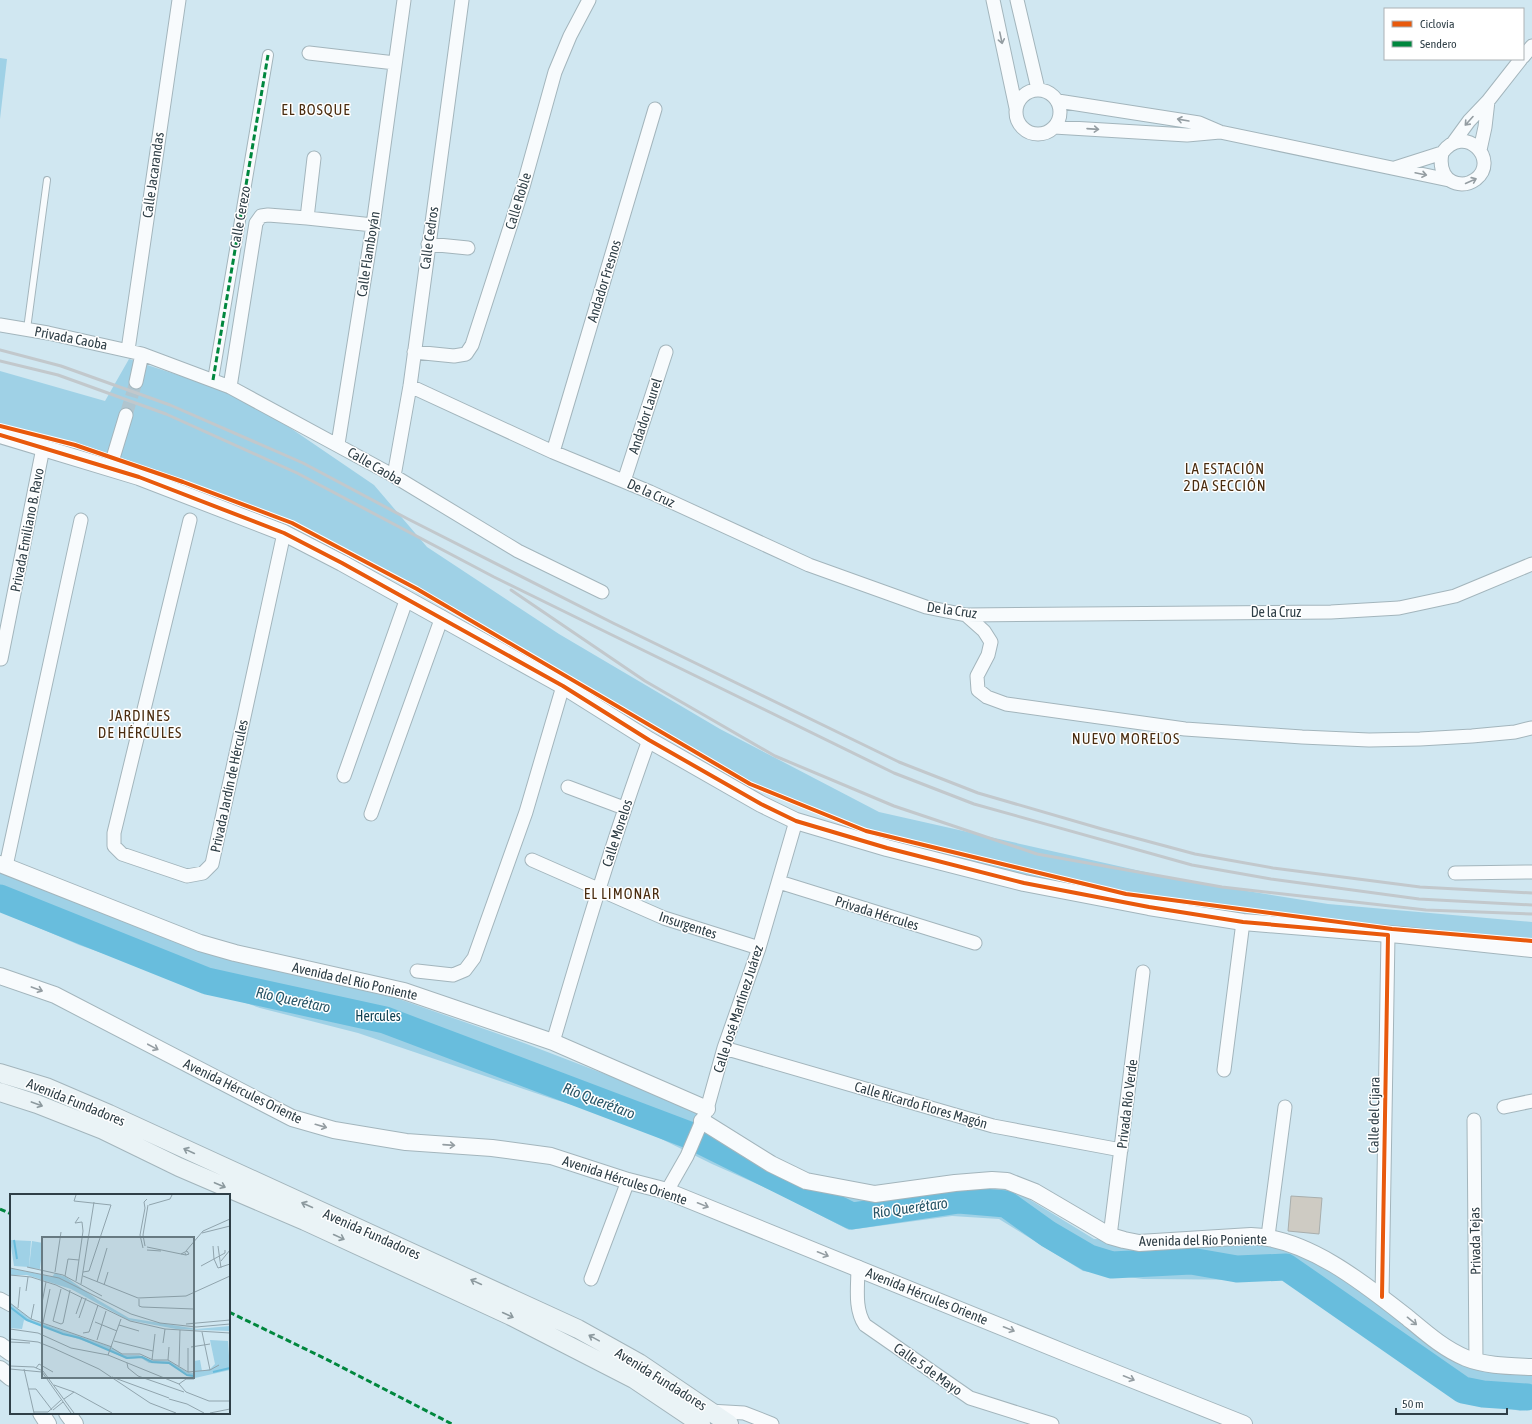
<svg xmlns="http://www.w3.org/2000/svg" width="1532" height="1424" font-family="'Asap Condensed',sans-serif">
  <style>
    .green { fill: #9fd1e6 }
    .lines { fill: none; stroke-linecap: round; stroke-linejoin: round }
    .river { stroke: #68bddd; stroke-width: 27 }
    .building { fill: #cecbc3; stroke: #a8aead }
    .minor-tunnel { stroke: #b0c5cf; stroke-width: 13; stroke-dasharray: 13 6; stroke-linecap: butt }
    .service-casing { stroke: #a3b5bc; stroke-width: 8 }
    .pedestrian-casing { stroke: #a3b5bc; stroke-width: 12 }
    .minor-casing { stroke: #a3b5bc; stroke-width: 15 }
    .tertiary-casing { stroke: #a3b5bc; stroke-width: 18 }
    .secondary-casing { stroke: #a3b5bc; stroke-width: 20 }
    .service { stroke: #f8fbfd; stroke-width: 6 }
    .pedestrian { stroke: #f8fbfd; stroke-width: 10 }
    .minor { stroke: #f8fbfd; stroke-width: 13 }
    .tertiary { stroke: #f8fbfd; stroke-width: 16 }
    .secondary { stroke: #eaf3f6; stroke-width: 18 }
    .rail { stroke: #c2c8cc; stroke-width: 3 }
    .quiet { stroke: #00873e; stroke-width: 3; stroke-dasharray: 6 3; stroke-linecap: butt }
    .cycleway-casing { stroke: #fff; stroke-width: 6 }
    .cycleway { stroke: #e8590c; stroke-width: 4 }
    .oneway { stroke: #949da2 }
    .oneway2 { stroke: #8c999e }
    .labels { text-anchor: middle; stroke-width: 3; stroke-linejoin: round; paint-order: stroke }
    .street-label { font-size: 14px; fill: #2f3f47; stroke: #fff }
    .park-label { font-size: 14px; fill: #0e3e50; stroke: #fff }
    .neighbourhood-label { font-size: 15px; letter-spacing: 1px; fill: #4a2d10; stroke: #fff }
    .water-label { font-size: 15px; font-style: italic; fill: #295668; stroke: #fff }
    .inset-river { fill: none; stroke: #68bddd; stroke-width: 2 }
    .inset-road { fill: none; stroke: #90a4ad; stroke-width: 1 }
    .view { fill: #677a82; fill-opacity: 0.15; stroke: #677a82; stroke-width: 2 }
    .inset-edge { fill: none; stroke: #2f3f47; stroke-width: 2 }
  </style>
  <rect width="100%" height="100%" fill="#d0e7f1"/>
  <path class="green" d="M0 58 7 59 0 119Z
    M129 359 245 397 374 485 427 547 559 634 720 729 879 812 1185 881 1328 904 1532 922V941L1355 928 1138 899 1019 874 867 833 738 780 481 628 294 521 134 463 0 427V371L105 401Z
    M0 873 209 954 317 980 382 993 524 1043 696 1109 827 1190 980 1184 1014 1190 1094 1239 1278 1245 1327 1266 1464 1359 1532 1370V1409L1520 1411 1460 1397 1346 1318 1284 1280 1143 1279 1083 1271 999 1219 952 1216 849 1230 775 1192 712 1164 625 1121 553 1099 358 1033 260 1008 79 945 0 911Z"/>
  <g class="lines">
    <path class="river" d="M0 898 207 981 385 1020 689 1135 852 1216 959 1200 1006 1204 1048 1234 1089 1258 1112 1265 1191 1261 1237 1269 1286 1267 1463 1390 1483 1394 1527 1397"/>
  </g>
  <path class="building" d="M1291 1196 1322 1198 1319 1234 1288 1231Z"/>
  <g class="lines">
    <path class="minor-tunnel" d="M126 415 136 382"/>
    <g class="service-casing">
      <path id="service" d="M27 329 47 180"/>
    </g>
    <g class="pedestrian-casing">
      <path id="pedestrian" d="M213 380 268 55"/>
    </g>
    <g class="minor-casing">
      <path id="minor" d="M993 0 1016 108
        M1017 0 1038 89
        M309 53 395 63
        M1523 57 1532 46
        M1016 112a22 22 0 1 1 44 0a22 22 0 1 1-44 0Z
        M1058 101 1199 123 1220 132 1449 180
        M1054 127 1187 135 1220 132
        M1453 143 1469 121 1488 101 1521 59
        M1480 150 1485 127 1488 101
        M1395 168 1442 153C1465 122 1500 160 1476 179 1472 182 1467 184 1462 184 1444 183 1439 168 1442 153
        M307 218 314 158
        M428 244 468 248
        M0 325 48 333 142 354 230 387 394 476 518 551 602 592
        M128 350 179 0
        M414 352 454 356 466 354 472 345 523 187 555 72 570 36 589 0
        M136 382 142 354
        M410 386 553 452 650 492 809 565 926 607 966 615 1331 612 1399 608 1455 596 1532 564
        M230 387 256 223 261 216 268 215 307 218 373 225
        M338 444 373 225 404 0
        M553 452 655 109
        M110 468 126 415
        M394 476 410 386 462 0
        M624 481 666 352
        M190 520 114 833V846L122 854 187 876 203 873 212 864 284 533
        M966 615 984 631 991 642 988 655 977 676 978 690 987 697 1006 704 1185 729 1302 737 1369 740 1420 739 1472 736 1515 732 1531 728
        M1 659 43 448
        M344 776 407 598
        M568 787 624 808
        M371 814 442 617
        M532 860 664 918 759 948
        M6 866 81 520
        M1455 873 1532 872
        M779 882 975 943
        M417 971 453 975 465 970 474 958 526 812 563 686
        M553 1042C583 940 613 839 649 740
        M724 1048 993 1126 1121 1150
        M1224 1070 1243 922
        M1504 1107 1532 1101
        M1474 1120 1476 1362
        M667 1191 687 1156 707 1109 724 1048 759 948 796 821
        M1110 1236 1143 972
        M1268 1236 1285 1107
        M858 1267C858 1286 854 1309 865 1325L970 1398 1052 1424
        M591 1279 628 1181
        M1382 1297 1388 935
        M0 1299 11 1305
        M709 1411 744 1413 772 1424"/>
    </g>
    <g class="tertiary-casing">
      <path id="tertiary" d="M0 435 139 477 284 533 342 563 563 686 649 740 761 804 796 821 887 848 1024 883 1149 907 1243 922 1401 935 1532 949
        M0 864 200 943 235 953 404 991 553 1042 707 1109
        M0 976 55 995 292 1118 334 1130 406 1142 492 1148 551 1156 628 1181 667 1191 1073 1356 1244 1424
        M702 1121 771 1164 806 1181 875 1194 955 1183 992 1180 1007 1181 1035 1192 1110 1236 1124 1240 1139 1243 1251 1236C1308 1238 1365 1284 1408 1318 1426 1333 1444 1349 1466 1358 1486 1366 1510 1366 1532 1367
        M0 1345 11 1353
        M0 1369 11 1378
        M41 1413 48 1424
        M67 1413 75 1424"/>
    </g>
    <g class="secondary-casing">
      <path id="secondary" d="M0 1073 46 1087 109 1114 578 1329 639 1363 729 1424
        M0 1092 37 1104 103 1130 179 1167 305 1221 511 1316 634 1379 701 1424"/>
    </g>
    <use href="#service" class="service"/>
    <use href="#pedestrian" class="pedestrian"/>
    <use href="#minor" class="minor"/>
    <use href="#tertiary" class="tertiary"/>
    <use href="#secondary" class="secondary"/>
    <path class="rail" d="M0 350 61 366 170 405 303 463 408 519 613 623 899 762 978 793 1102 829 1195 854 1273 868 1420 887 1532 893
      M0 361 58 375 166 414 297 473 494 577 608 633 894 773 974 804 1192 865 1271 879 1419 899 1532 905
      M511 590 645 681 775 756 894 806 1037 854 1222 887 1426 910 1532 914"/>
    <path class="quiet" d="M213 380 268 55
      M0 1209 11 1214
      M229 1312 326 1359 452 1424"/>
    <g class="cycleway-casing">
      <path id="cycleway" d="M0 426 75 445 183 482 292 523 417 589 750 784 866 831 1126 894 1392 929 1532 941
        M0 435 139 477 284 533 342 563 563 686 649 740 761 804 796 821 887 848 1024 883 1149 907 1243 922 1388 935 1382 1297"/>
    </g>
    <use href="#cycleway" class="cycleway"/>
  </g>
  <defs><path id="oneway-shaft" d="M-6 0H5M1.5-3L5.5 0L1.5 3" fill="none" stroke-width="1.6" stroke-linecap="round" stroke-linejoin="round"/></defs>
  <g class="oneway">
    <use href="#oneway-shaft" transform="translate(1001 38) rotate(78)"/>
    <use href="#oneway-shaft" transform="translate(1183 120) rotate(-170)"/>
    <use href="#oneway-shaft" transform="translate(1469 121) rotate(132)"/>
    <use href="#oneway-shaft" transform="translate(1093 129) rotate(4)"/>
    <use href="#oneway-shaft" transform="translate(1421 174) rotate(12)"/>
    <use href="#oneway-shaft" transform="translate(1471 181) rotate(-24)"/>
    <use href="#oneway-shaft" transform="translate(37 989) rotate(20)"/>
    <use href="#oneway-shaft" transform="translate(153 1047) rotate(28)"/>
    <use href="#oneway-shaft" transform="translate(321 1126) rotate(16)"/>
    <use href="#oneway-shaft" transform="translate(449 1145) rotate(4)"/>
    <use href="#oneway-shaft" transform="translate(703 1205) rotate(22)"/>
    <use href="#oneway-shaft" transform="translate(823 1254) rotate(22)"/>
    <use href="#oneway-shaft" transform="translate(1412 1321) rotate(39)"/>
    <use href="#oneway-shaft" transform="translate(1009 1329) rotate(22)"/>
    <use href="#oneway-shaft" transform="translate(1129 1378) rotate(22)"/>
  </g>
  <g class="oneway2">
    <use href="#oneway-shaft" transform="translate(37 1104) rotate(20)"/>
    <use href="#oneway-shaft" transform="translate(189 1151) rotate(-155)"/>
    <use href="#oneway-shaft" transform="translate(220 1185) rotate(23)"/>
    <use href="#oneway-shaft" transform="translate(307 1205) rotate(-156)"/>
    <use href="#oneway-shaft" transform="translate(339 1237) rotate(25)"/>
    <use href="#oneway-shaft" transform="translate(476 1282) rotate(-155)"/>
    <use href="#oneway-shaft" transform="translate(508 1315) rotate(25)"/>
    <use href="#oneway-shaft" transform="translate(594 1338) rotate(-151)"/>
  </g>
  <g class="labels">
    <g class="street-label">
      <text transform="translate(153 175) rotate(-82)" y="5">Calle Jacarandas</text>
      <text transform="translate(518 201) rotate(-73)" y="5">Calle Roble</text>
      <text transform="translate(240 217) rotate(-80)" y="5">Calle Cerezo</text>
      <text transform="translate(429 238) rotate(-82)" y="5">Calle Cedros</text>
      <text transform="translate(368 254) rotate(-81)" y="5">Calle Flamboyán</text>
      <text transform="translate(604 281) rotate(-73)" y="5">Andador Fresnos</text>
      <text transform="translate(71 338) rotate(11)" y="5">Privada Caoba</text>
      <text transform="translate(645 416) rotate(-72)" y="5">Andador Laurel</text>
      <text transform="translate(375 466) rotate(30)" y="5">Calle Caoba</text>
      <text transform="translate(651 493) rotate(24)" y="5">De la Cruz</text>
      <text transform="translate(27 530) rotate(-79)" y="5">Privada Emiliano B. Ravo</text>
      <text transform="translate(952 610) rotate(8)" y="5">De la Cruz</text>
      <text x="1276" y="617">De la Cruz</text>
      <text transform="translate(229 786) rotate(-78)" y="5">Privada Jardín de Hércules</text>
      <text transform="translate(617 833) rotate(-72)" y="5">Calle Morelos</text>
      <text transform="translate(877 913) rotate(17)" y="5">Privada Hércules</text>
      <text transform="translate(688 925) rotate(18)" y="5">Insurgentes</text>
      <text transform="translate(355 981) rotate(13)" y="5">Avenida del Río Poniente</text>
      <text transform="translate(738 1009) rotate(-72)" y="5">Calle José Martínez Juárez</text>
      <text transform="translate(243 1091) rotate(26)" y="5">Avenida Hércules Oriente</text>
      <text transform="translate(76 1102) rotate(22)" y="5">Avenida Fundadores</text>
      <text transform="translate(1127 1104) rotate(-83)" y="5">Privada Río Verde</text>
      <text transform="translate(921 1105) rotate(16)" y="5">Calle Ricardo Flores Magón</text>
      <text transform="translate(1374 1115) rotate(-89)" y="5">Calle del Cíjara</text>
      <text transform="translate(625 1180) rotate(18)" y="5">Avenida Hércules Oriente</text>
      <text transform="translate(372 1234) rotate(24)" y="5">Avenida Fundadores</text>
      <text transform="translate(1203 1240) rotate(-1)" y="5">Avenida del Río Poniente</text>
      <text transform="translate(1475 1241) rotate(-91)" y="5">Privada Tejas</text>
      <text transform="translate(927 1296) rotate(22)" y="5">Avenida Hércules Oriente</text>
      <text transform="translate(928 1369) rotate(35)" y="5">Calle 5 de Mayo</text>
      <text transform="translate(661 1379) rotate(32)" y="5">Avenida Fundadores</text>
    </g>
    <g class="park-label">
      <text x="378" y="1021">Hercules</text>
    </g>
    <g class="neighbourhood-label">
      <text x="316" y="115">EL BOSQUE</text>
      <text x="1225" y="474">LA ESTACIÓN<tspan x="1225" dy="17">2DA SECCIÓN</tspan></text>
      <text x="140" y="721">JARDINES<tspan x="140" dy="17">DE HÉRCULES</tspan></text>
      <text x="1126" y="744">NUEVO MORELOS</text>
      <text x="622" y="899">EL LIMONAR</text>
    </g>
    <g class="water-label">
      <text transform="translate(293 1000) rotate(12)" y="5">Río Querétaro</text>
      <text transform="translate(599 1101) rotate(21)" y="5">Río Querétaro</text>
      <text transform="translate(910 1208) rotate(-8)" y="5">Río Querétaro</text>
    </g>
  </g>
  <g transform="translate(10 1194)">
    <rect width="220" height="220" fill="#d0e7f1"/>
    <path d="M0 46 21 47 19 73 4 72ZM22 47 33 49 30 75 19 74ZM0 74 42 83 45 79 56 83 88 106 119 124 187 135 220 132V137L166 135 118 126 61 95 17 81H0ZM0 109 22 126 101 153 114 161H129L140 166 159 167 177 178 184 179V167L190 166 192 177 200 175 205 170 200 146 218 147 220 176 185 184 159 170 139 169 131 164 116 165 94 154 14 126 12 135 0 134Z" fill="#9fd1e6"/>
    <path class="inset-river" d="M4 46 7 65M0 113 17 126 53 140 70 144 117 164 132 163 142 168 159 169 177 181 183 182M203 178 220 174"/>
    <path class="inset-road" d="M66 1 64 7 101 11 79 77 73 78M139 11 160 5 162 1M192 39 220 32M135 52 133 41 138 11M203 52 204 65 208 74 220 70M208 52 211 74M137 53 176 61M133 54 130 41 135 14 134 8 137 5M137 56 151 57M176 57 193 37 220 25M171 60 177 57 179 60 176 61 175 59M211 67 220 56M191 72 215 59V56M17 73 53 81 92 102M0 74 49 84 121 120 150 129 186 133 220 130M45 78 51 38M0 81 21 83 46 91 120 127 155 135 220 139M55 82 58 65 69 66M73 82 128 104 176 102 220 82M66 87 73 37 72 28 65 29 69 23M87 88 97 54M71 90 84 8M94 91 98 78M51 95 43 127 51 130 53 129 60 96M16 97 18 83M129 105V112L132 113 184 115M0 109 21 125 102 153M32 109 36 88M8 114 10 93M66 120 72 103M69 124 76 104M21 125 24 110M85 128 107 137M33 129 40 95M176 130 220 126M109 131 129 137M0 135 28 139 61 154 98 161 169 190 176 198 199 207H220M192 138 200 176M73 139 79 138 88 111M0 145 28 148 43 154 89 175 140 209 166 219M87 146 96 117M104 147 143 157M0 148 20 149M153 149 155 135M181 153 200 150M102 154 112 160H130L143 166H158L178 178 200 176 209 171M178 154V178M98 161 111 125M142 166 145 140M158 166 159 153M117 169 118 174 128 182 174 198M0 172 24 173 33 177 64 219M169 172 170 136M26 174 29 170 43 178M0 175 32 178 61 219M14 175 24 219M102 183 159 204M169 190 176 185H184V179M44 191 64 198 102 219M19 195H26L42 216M54 205 64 198M159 205 177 210 194 219M43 216 53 208M24 218H38L51 206M200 219 220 215"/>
    <path class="view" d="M32 43H184V184H32Z"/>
    <rect width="220" height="220" class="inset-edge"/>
  </g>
  <rect x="1384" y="8" width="140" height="52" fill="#ffffff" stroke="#acb2b5"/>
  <rect x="1392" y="21" width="20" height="6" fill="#e8590c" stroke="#acb2b5"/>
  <text x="1420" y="28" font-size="12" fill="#2f3f47">Ciclovía</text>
  <rect x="1392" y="41" width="20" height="6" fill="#00873e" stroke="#acb2b5"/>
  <text x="1420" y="48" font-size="12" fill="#2f3f47">Sendero</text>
  <path d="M1396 1408v6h111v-6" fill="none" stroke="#2f3f47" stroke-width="2"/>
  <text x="1402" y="1408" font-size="12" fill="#2f3f47" stroke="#ffffff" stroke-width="3" paint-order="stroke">50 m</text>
</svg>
